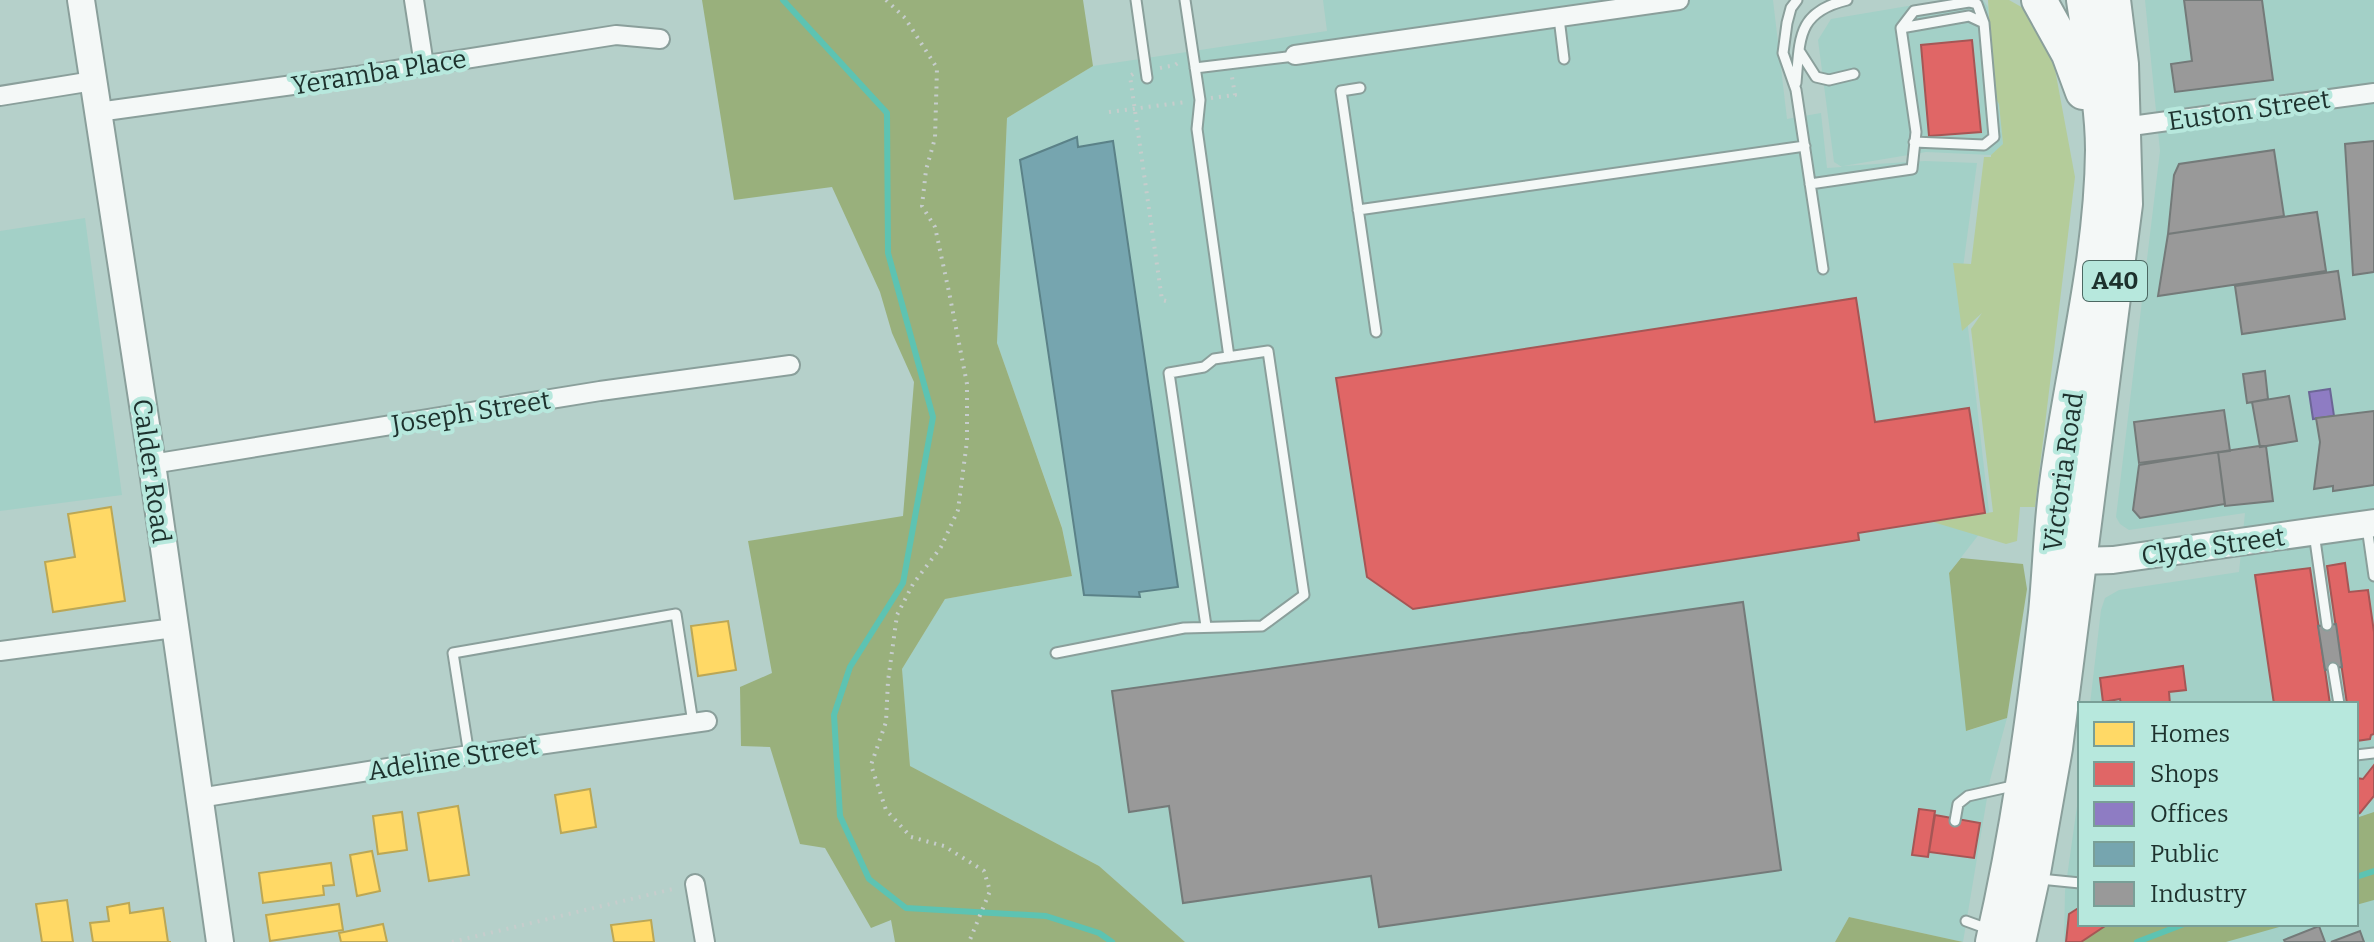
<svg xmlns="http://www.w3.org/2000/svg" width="2374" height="942" font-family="Bitter,serif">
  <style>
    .built { fill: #a3d0c7 }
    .green { fill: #b4cc9a }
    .forest { fill: #99b07c }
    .homes { fill: #ffd966; stroke: #bba755; stroke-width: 2 }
    .shops { fill: #e06666; stroke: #a65655; stroke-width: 2 }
    .offices { fill: #8e7cc3; stroke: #6c6696; stroke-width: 2 }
    .public { fill: #76a5af; stroke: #5b8288; stroke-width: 2 }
    .industry { fill: #999; stroke: #747a79; stroke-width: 2 }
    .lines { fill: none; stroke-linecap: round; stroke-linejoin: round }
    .stream { stroke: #5dc3b2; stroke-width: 6 }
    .lane-casing { stroke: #8a9f9b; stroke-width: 13 }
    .street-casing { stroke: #8a9f9b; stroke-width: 22 }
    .secondary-casing { stroke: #8a9f9b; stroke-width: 30 }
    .highway-casing { stroke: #8a9f9b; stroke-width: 38 }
    .path { stroke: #c6cdcc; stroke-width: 4; stroke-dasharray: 2 6; stroke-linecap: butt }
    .lane { stroke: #f4f8f7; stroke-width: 9 }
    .street { stroke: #f4f8f7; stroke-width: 18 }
    .secondary { stroke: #f4f8f7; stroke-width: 26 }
    .highway { stroke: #f4f8f7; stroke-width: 34 }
    .labels { text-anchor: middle; stroke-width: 8; stroke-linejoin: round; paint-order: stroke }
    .shield { fill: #b7e8dd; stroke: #4b6862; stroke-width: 2 }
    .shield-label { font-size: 24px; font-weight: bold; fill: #1d312d }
    .street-label { font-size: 26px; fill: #1d312d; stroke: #b7e8dd }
  </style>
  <rect width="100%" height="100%" fill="#b5d0ca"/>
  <path class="built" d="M1323 0H1773L1787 119 1821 113 1827 168 1842 167 1834 162 1818 40 1831 19 1908 6 1983 0 1988 7 1994 96 1999 104 2003 145 1991 155 1926 152 1843 166 1925 161 1977 163 1962 275 1990 520 1949 573 1967 731 2007 718 1990 780 1963 942 1849 917 1835 942H1185L1099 866 910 766 902 669 945 599 1072 576 1062 527 997 343 1007 118 1093 66 1327 31Z
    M2145 0H2374V942H2064L2065 891 2080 785V924H2356V704H2090L2101 610 2105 598 2119 590 2239 572 2245 513 2129 530 2120 524 2116 517 2160 151Z
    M85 218 122 495 0 511V231Z"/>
  <path class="green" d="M1988 0H2009L2025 9 2054 64 2075 177 2035 507H2020L2017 541 2006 544 1933 522 1993 512 1971 329 1982 313 1962 331 1953 263 1971 264 1984 157H1991V155L2003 144 1999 104 1994 96Z"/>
  <path class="forest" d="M702 0H1083L1093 66 1007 118 997 343 1062 528 1072 576 945 599 902 669 910 766 1099 866 1185 942H895L891 920 871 928 825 848 800 844 770 747 741 746 740 687 772 673 748 541 903 516 914 382 892 333 880 292 832 187 734 200Z
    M1961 558 2023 564 2027 589 2007 718 1966 731 1949 573Z
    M2374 812V900L2356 905V818Z
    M1849 917 1963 942H1835Z
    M2108 924H2290L2226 942H2081Z"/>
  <path class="homes" d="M111 507 125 601 53 612 45 562 75 557 68 514Z
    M728 621 736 670 698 676 691 626Z
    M590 789 596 827 561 833 555 795Z
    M458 806 469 875 429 881 418 813Z
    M402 812 407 850 378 854 373 816Z
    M372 851 380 891 357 896 350 855Z
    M331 863 334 885 323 886 324 895 263 903 259 873Z
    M67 900 73 942H42L36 904Z
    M129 903 130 913 163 908 168 942H171H93L90 923 109 921 107 907Z
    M339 904 343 930 270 941 266 915Z
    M651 920 654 942H614L611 925Z
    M383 924 387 942H341L339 933Z"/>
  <path class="shops" d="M1972 40 1981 132 1929 136 1921 45Z
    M1856 298 1875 422 1969 408 1985 513 1858 533 1859 540 1413 609 1367 577 1336 378Z
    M2345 563 2349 592 2368 590 2374 632V734L2371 735 2370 739 2356 741V704H2347L2327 566Z
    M2310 568 2330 704H2274L2255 575Z
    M2183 666 2186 690 2169 692 2170 704H2121L2120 699 2103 702 2100 678Z
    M2374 765V796L2360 813 2356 815V778L2363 779Z
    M1919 809 1935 811 1928 857 1912 855Z
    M1935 815 1980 823 1974 858 1929 852Z
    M2080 907V924H2108L2081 942H2066L2069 914Z"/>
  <path class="offices" d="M2330 389 2334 416 2313 419 2309 392Z"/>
  <path class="public" d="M1077 137 1078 147 1113 141 1178 587 1139 592 1140 597 1084 595 1020 160Z"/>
  <path class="industry" d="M2184 0H2262L2273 80 2175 92 2171 64 2192 61Z
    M2374 141V272L2353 275 2345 144Z
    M2274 150 2284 216 2168 234 2174 175 2179 164Z
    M2317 212 2326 271 2158 296 2168 234Z
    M2338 271 2345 319 2242 334 2235 286Z
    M2265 371 2268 399 2247 403 2243 374Z
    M2289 396 2297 441 2260 447 2252 402Z
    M2224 410 2230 451 2139 463 2134 422Z
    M2374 411V485L2333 491V486L2314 489 2320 442 2316 418Z
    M2259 446H2266L2273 501 2225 506 2218 452Z
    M2218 452 2225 504 2140 518 2133 510 2139 465Z
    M1743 602 1781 870 1379 927 1371 876 1183 903 1169 806 1129 812 1112 691Z
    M2336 624 2342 667 2325 670 2318 626Z
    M2319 926 2325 942H2285L2284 940Z
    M2360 931 2364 942H2331Z"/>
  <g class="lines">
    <path class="stream" d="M783 0 887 113 888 253 933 417 903 583 850 667 834 715 840 816 869 879 906 908 1046 916 1099 933 1112 942
      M2356 877 2374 871
      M2137 942 2184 924"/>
    <g class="lane-casing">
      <path id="lane" d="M1136 0 1147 78
        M1185 0 1200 100 1197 129 1229 357
        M1797 0 1791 8 1787 23 1783 53 1796 90 1823 269
        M1559 18 1564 59
        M1901 28 1969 16 1984 23
        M1800 52 1816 77 1829 80 1854 74
        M1195 68 1295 56
        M1796 83C1800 38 1797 12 1847 0
        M1360 88 1341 91 1376 332
        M1810 184 1912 169 1916 132 1901 28 1914 11 1969 2 1977 4 1984 23 1994 137 1984 145 1914 142
        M1358 210 1805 146
        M2367 527 2374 576
        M2314 533 2327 625
        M1056 653 1184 628 1262 626 1304 595 1268 351 1214 359 1204 367 1169 373 1206 626
        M2333 668 2339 704
        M469 755 453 653 676 614 693 723
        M2356 755 2374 753
        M1955 821 1958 804 1968 796 2017 785
        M2040 879 2080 883
        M1966 921 1988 929"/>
    </g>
    <g class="street-casing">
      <path id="street" d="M414 0 424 65
        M1295 55 1679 0
        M0 96 93 81
        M98 112 358 76 616 35 660 39
        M2124 127 2374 93
        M152 464 600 391 790 365
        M0 651 174 628
        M199 798 469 755 707 721
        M695 884 705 942"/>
    </g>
    <g class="secondary-casing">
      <path id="secondary" d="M81 0 152 464 220 942
        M2078 561 2113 560 2374 523"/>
    </g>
    <g class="highway-casing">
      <path id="highway" d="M2039 0 2069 54 2083 92
        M1993 942C2018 833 2033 724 2046 613 2050 573 2051 532 2056 492 2070 378 2102 266 2103 150 2103 101 2091 49 2084 0
        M2018 942 2032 878 2055 748 2125 204 2121 64 2113 0"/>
    </g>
    <path class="path" d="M886 0 905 18 937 68 935 138 926 170 922 206 935 227 949 292 967 384V441L958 510 941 547 913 584 897 615 888 681 886 722 871 765 886 810 911 837 944 846 984 871 990 891 969 942
      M1160 68 1175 65 1182 60
      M1133 74 1130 76 1162 300 1166 301
      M1211 98 1235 95 1232 77
      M1109 112 1186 102
      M452 942 677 888"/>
    <use href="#lane" class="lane"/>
    <use href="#street" class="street"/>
    <use href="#secondary" class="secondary"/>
    <use href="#highway" class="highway"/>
  </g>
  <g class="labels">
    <rect class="shield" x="2083" y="261" width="64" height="40" rx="6"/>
    <g class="shield-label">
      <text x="2115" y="289">A40</text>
    </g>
    <g class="street-label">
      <text transform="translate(379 72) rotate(-9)" y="9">Yeramba Place</text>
      <text transform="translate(2249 110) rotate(-8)" y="9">Euston Street</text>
      <text transform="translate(471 412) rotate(-9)" y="9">Joseph Street</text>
      <text transform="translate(152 471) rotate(82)" y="9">Calder Road</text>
      <text transform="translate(2063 472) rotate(-82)" y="9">Victoria Road</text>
      <text transform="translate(2213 546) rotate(-8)" y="9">Clyde Street</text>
      <text transform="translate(453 758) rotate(-9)" y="9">Adeline Street</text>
    </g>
  </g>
  <rect x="2078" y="702" width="280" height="224" fill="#b7e8dd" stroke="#799f97" stroke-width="2"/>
  <rect x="2094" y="722" width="40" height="24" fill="#ffd966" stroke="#799f97" stroke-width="2"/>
  <text x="2150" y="742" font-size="24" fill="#1d312d">Homes</text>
  <rect x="2094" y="762" width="40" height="24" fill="#e06666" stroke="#799f97" stroke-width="2"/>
  <text x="2150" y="782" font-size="24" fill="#1d312d">Shops</text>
  <rect x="2094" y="802" width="40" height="24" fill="#8e7cc3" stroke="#799f97" stroke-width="2"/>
  <text x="2150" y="822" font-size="24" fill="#1d312d">Offices</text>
  <rect x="2094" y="842" width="40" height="24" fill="#76a5af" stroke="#799f97" stroke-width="2"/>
  <text x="2150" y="862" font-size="24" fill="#1d312d">Public</text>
  <rect x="2094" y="882" width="40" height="24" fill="#999999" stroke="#799f97" stroke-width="2"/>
  <text x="2150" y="902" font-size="24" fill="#1d312d">Industry</text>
</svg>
